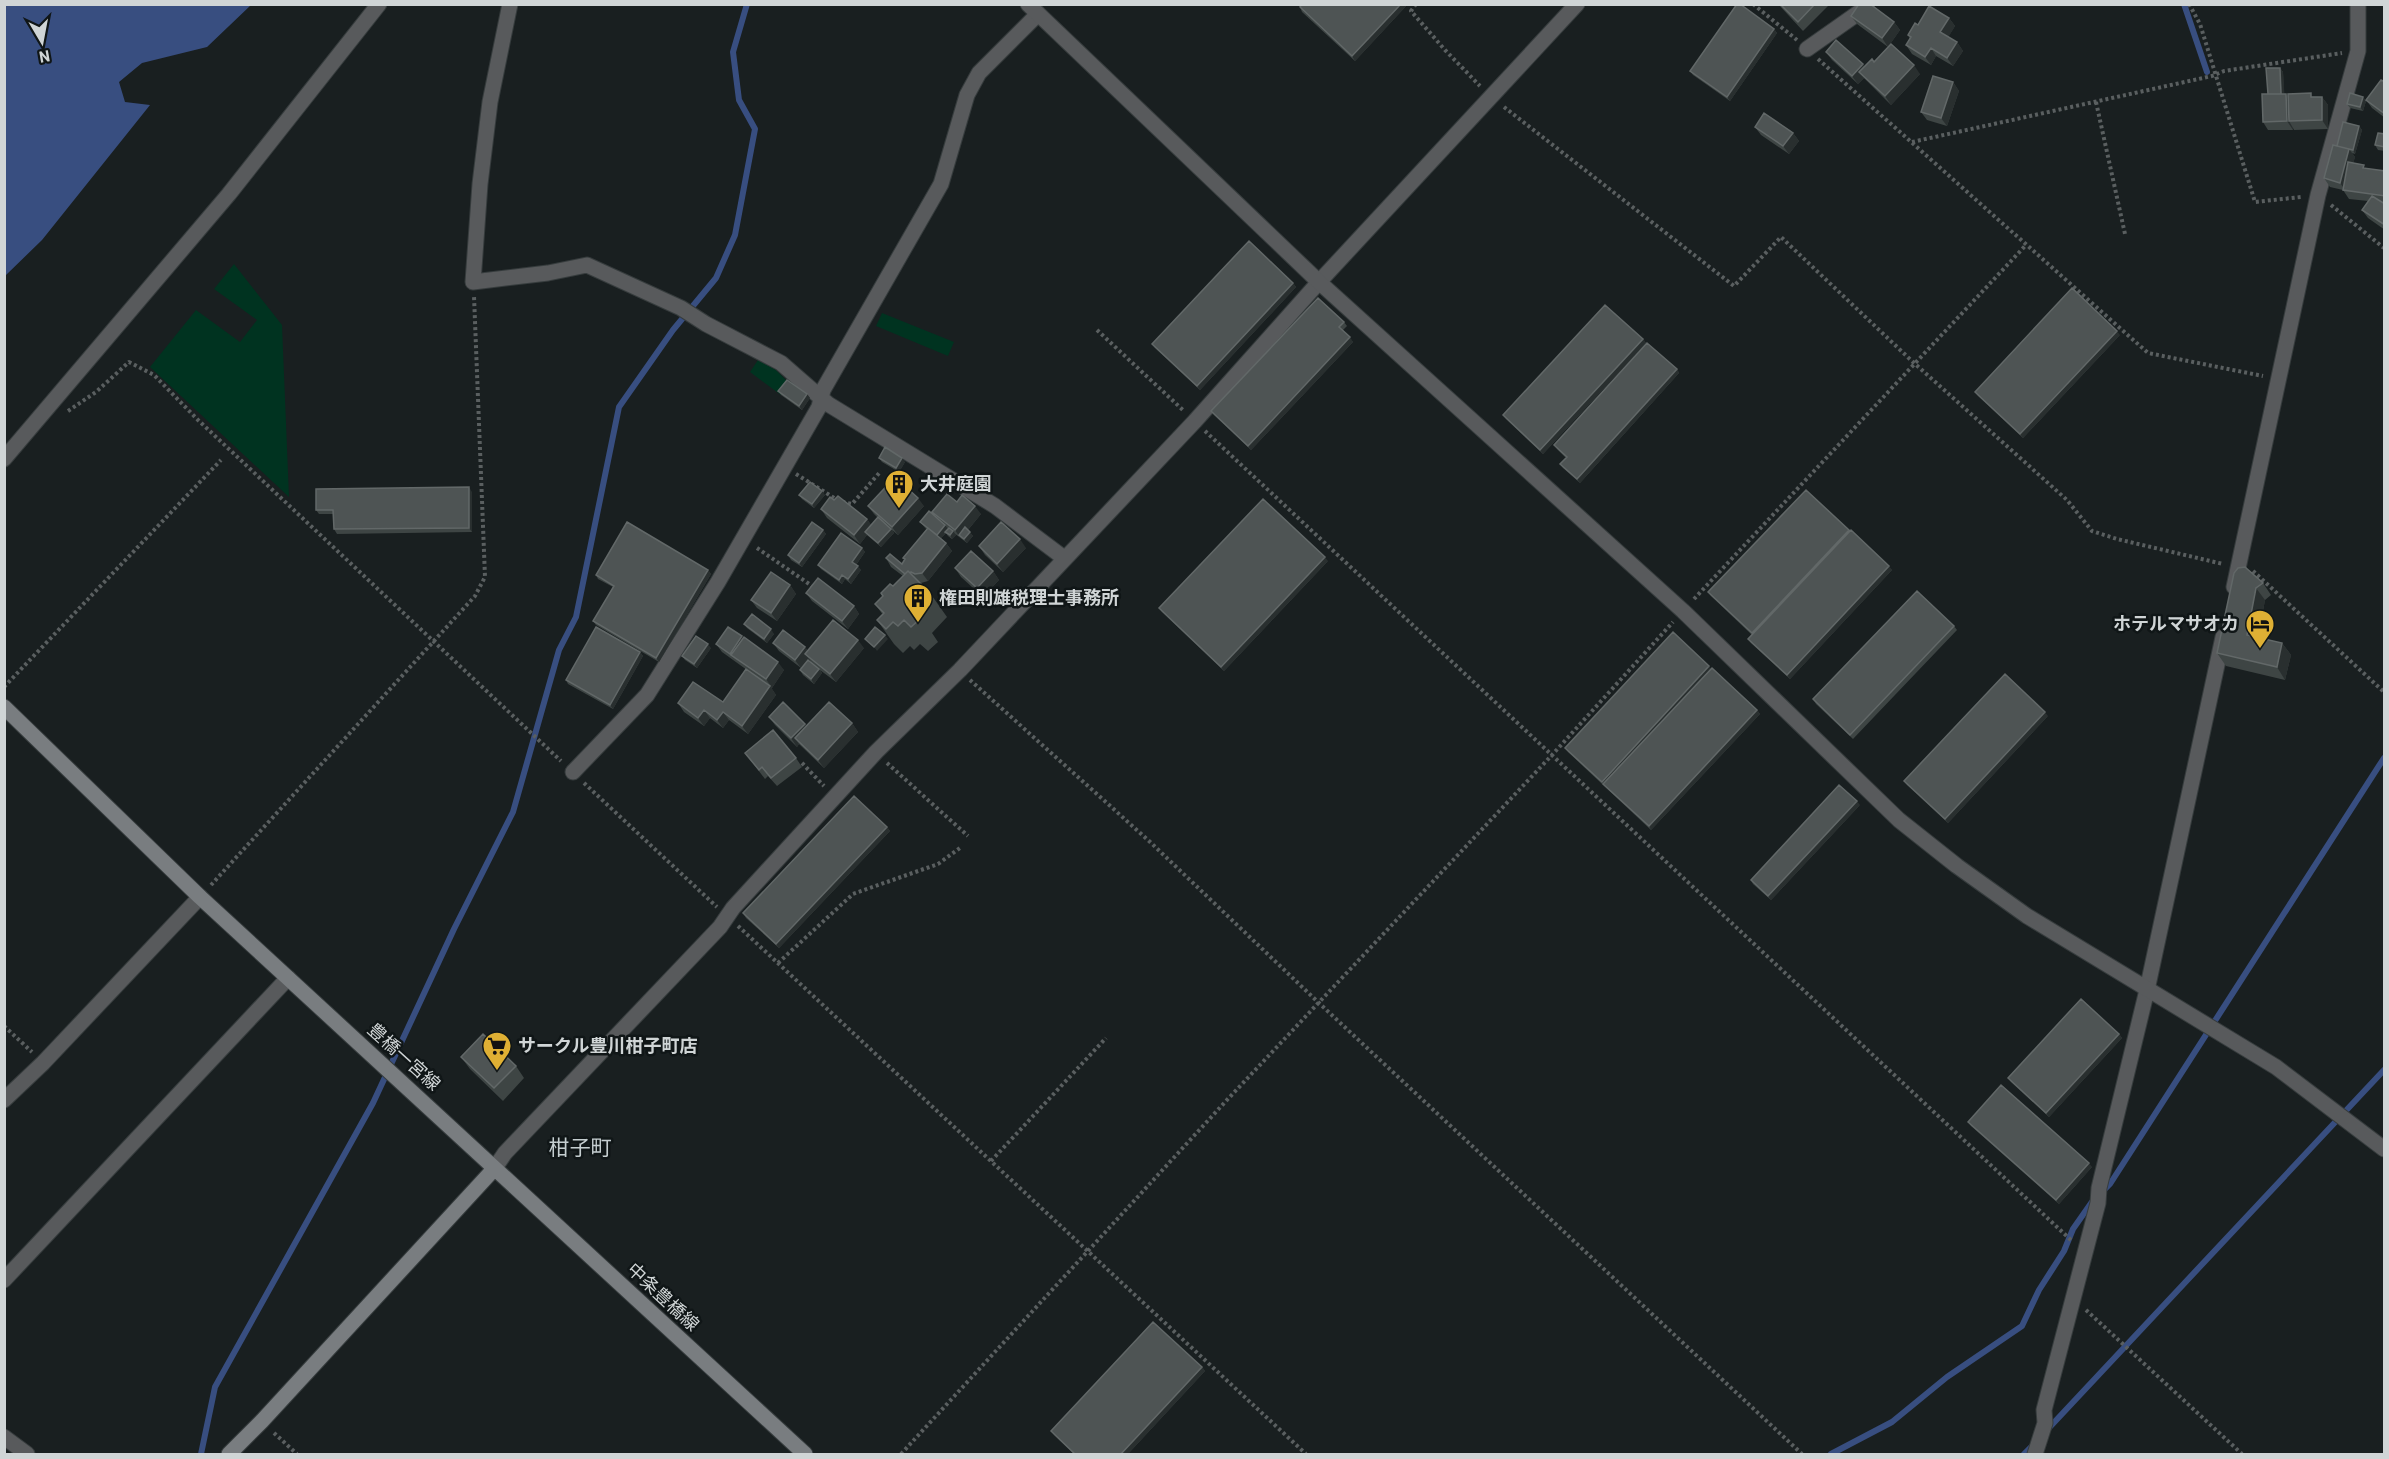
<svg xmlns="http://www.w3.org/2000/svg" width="2389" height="1459" font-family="Barlow,'Noto Sans JP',sans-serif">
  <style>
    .green { fill: #003320 }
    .water { fill: #384e80 }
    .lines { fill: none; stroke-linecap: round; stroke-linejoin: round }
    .stream { stroke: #384e80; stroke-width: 6 }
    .minor-casing { stroke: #363c3d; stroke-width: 17 }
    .tertiary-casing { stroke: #363c3d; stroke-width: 17 }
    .secondary-casing { stroke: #363c3d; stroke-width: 17 }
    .path { stroke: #5a5f60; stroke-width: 4; stroke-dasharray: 3 3; stroke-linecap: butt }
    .minor { stroke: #585a5c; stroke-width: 15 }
    .tertiary { stroke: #585a5c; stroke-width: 15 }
    .secondary { stroke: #797d80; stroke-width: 15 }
    .wall { fill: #3e4544 }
    .shaded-wall { fill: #292f2f }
    .building { fill: #4e5454; stroke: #626868; stroke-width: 1.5 }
    .labels { text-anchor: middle; stroke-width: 5; stroke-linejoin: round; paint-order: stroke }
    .poi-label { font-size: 18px; font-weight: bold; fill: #d0d5d6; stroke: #101617; text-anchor: start }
    .street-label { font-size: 18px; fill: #d0d5d6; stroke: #101617 }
    .quarter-label { font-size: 21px; fill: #c5ced0; stroke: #101617 }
  </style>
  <rect width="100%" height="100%" fill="#191f20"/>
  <path class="green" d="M234 264 282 325 289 497 150 367 196 310 240 342 257 320 214 289Z
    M882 313 954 342 948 356 876 326Z
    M758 360 776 370 790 384 781 395 750 372Z"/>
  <path class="water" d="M5 4 251 5 207 47 142 63 119 82 125 102 150 105 42 240 5 276Z"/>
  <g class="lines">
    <path class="stream" d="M2184 4 2207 72
      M2102 1192 2110 1184 2384 758
      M2047 1430 2384 1070
      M201 1454 215 1387 373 1103 454 929 513 812 559 650 576 617 619 407 673 330 716 278 735 235 755 129 739 100 733 52 747 4
      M1831 1454 1892 1422 1947 1377 2022 1326 2039 1290 2064 1251 2073 1229 2094 1199
      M2024 1454 2034 1444"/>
    <g class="minor-casing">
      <path id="minor" d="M510 4 490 102 480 184 473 282 548 273 587 265 681 308 706 324 781 363 828 404 995 506 1064 558
        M1807 49 1861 11 1867 4
        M4 459 229 194 379 4
        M2234 587 2318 195 2358 51V4
        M573 772 647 695 718 582 819 407 823 390 941 184 967 95 979 73 1038 14
        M4 1100 43 1063 200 897
        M494 1169 505 1153 720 927 733 908 876 752 960 670 1195 421 1319 282 1577 4
        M4 1280 288 978
        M4 1437 27 1454
        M2035 1454 2045 1423 2044 1410 2098 1203 2099 1188 2147 990 2223 637"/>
    </g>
    <g class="tertiary-casing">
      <path id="tertiary" d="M1028 4 1319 282 1683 611 1899 820 1957 866 2027 916 2276 1067 2384 1149"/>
    </g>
    <g class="secondary-casing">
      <path id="secondary" d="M4 707 200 897 805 1454
        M229 1454 262 1421 494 1169"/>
    </g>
    <path class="path" d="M1416 4 1411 11 1445 50 1480 86
      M1753 4 1797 40
      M2189 4 2200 24 2255 202 2301 197
      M1818 59 2148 353 2263 376
      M2096 102 2125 234
      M1504 107 1734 286 1781 237 1914 363 2067 500 2092 531 2117 539 2223 564
      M1912 142 2212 76 2224 71 2342 53
      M2331 205 2384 248
      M1097 330 1184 411
      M68 411 96 392 129 362 154 375 198 420 561 761
      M1205 431 2072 1241
      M796 474 839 501 852 504 881 471
      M757 548 815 588
      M2253 571 2384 692
      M1694 599 2026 245
      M970 680 1148 840 1320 1004 1802 1454
      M4 687 221 460
      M802 763 824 786
      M887 763 968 836
      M584 783 717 907
      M211 885 475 596 485 577 474 296
      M738 926 1306 1454
      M778 963 853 894 938 864 960 848
      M4 1026 32 1052
      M991 1161 1106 1038
      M2086 1310 2242 1454
      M274 1433 297 1454
      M901 1454 1226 1101 1552 755 1673 622"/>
    <use href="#minor" class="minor"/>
    <use href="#tertiary" class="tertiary"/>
    <use href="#secondary" class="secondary"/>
  </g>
  <path class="wall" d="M1302 4H1408L1355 61 1302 12 1300 7Z
    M1778 4H1830L1803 31Z
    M1851 16 1894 22 1900 30 1888 47 1857 24Z
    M1949 18 1955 26 1948 37 1957 42 1963 51 1953 66 1936 56 1931 65 1912 54 1906 45 1910 39 1908 35 1918 25Z
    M1774 29 1777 33 1730 101 1693 75 1690 71Z
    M1826 52 1864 67 1874 62 1920 74 1891 105 1864 78 1858 84 1832 60Z
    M2280 68 2283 72 2284 94 2288 96 2322 97 2328 105V129L2294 130 2293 128V130H2268L2263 122 2268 94Z
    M1953 82 1959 91 1947 126 1927 120 1921 112Z
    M2385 82V118L2372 108 2366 100Z
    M2363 97 2366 101 2363 111 2350 108 2347 104Z
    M2359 126 2362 130 2355 154 2352 153 2355 157 2353 163 2366 169 2385 171V230L2368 218 2362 210 2368 201 2349 199 2343 190 2330 187 2324 178 2337 146Z
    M1755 127 1793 133 1799 141 1789 154 1761 135Z
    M2385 134V151L2378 150 2375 145Z
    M1293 283 1296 287 1200 390 1155 348 1152 344Z
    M1344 322 1347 326 1343 330 1353 342 1251 450 1214 415 1211 411Z
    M2120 335 2023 438 1978 396 1975 392Z
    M1643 339 1646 343 1543 454 1506 419 1503 415Z
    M1677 369 1679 373 1580 483 1563 468 1560 464 1566 458 1557 449 1554 445Z
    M778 391 807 394 810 398 802 410 781 395Z
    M879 458 905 462 899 472 882 462Z
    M472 492V532L337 534 334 529 333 514H319L316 510Z
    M799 495H825L814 508 802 499Z
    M957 502 981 514 968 530 973 536 967 543 954 533 956 535 952 539 948 536 946 533 941 538 946 543 952 551 928 581 921 583 917 580 930 593 947 617 932 633 938 642 928 651 920 644 914 650 910 646 903 653 894 644 877 620 883 615 875 604 883 596 881 593 893 586 903 576 891 567 886 558 902 564 905 560 903 558 927 530 920 522 936 518 932 512Z
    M868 506H924L898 535 892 530 894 533 881 547 867 535 860 544 827 518 821 509 867 519 871 525 878 518 874 514Z
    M823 530 826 534 802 567 791 560 788 555Z
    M1849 530 1892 570 1790 679 1751 643 1748 639 1752 635 1711 596 1708 592Z
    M979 546 1026 548 1003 572 985 555Z
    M862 548 865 552 856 565 861 570 851 584 845 579 842 584 821 569 818 565Z
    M1328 561 1224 671 1162 612 1159 608Z
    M955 568 993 571 999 580 983 597 961 577Z
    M708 570 711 574 659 662 596 625 593 621 613 587 598 579 596 575Z
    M2234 573 2263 583 2271 595 2265 600 2258 638 2282 643 2291 655 2285 680 2226 666 2217 653Z
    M790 585 796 594 777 621 757 608 751 600Z
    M806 593 854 606 859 614 848 629 812 601Z
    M744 624 774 634 767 643 747 628Z
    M1954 626 1957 630 1853 739 1816 704 1813 699Z
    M743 638 784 670 772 688 722 652 716 644Z
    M773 643 805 647 808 651 864 648 836 682 820 670 822 673 814 684 803 675 800 670 811 662 809 659 801 668 779 651Z
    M711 648 697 668 685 660 682 656Z
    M640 652 643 656 613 709 568 684 566 680Z
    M1711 668 1757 710 1760 714 1651 830 1568 752 1565 748Z
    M770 686 776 695 748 734 729 720 723 728 710 718 704 726 684 712 678 703 723 702Z
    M2048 716 1948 823 1907 785 1904 781Z
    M769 717 805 724 807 726 852 723 858 732 824 768 799 744 797 747 775 725Z
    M745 753 796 758 802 767 777 786 768 776 765 779Z
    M1860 805 1771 900 1753 884 1751 880Z
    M887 827 890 831 779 948 746 918 743 913Z
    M2119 1034 2122 1038 2049 1117 2011 1082 2008 1078Z
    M461 1057 516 1066 524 1078 503 1101 470 1069Z
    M1968 1122 2092 1167 2059 1204 1971 1126Z
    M1202 1367 1205 1371 1127 1455H1075L1054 1435 1051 1431Z"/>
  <path class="shaded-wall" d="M1401 4H1408L1355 61 1352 56Z
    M1949 18 1955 26 1946 41 1940 32Z
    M1894 22 1900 30 1888 47 1882 38Z
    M1774 29 1777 33 1730 101 1727 97Z
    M1957 42 1963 51 1953 66 1947 58Z
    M1931 48 1936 56 1931 65 1925 57Z
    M1863 64 1868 73 1859 72 1864 78 1858 84 1852 76Z
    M1914 65 1920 74 1891 105 1885 96Z
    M2280 68 2283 72 2285 102 2282 98Z
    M1953 82 1959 91 1947 126 1941 118Z
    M2286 94 2292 102 2289 121 2293 128V130L2287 121Z
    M2322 97 2328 105V129L2322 120Z
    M2363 97 2366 101 2363 111 2360 107Z
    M2359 126 2362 130 2355 154 2353 150Z
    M1793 133 1799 141 1789 154 1783 146Z
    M2349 149 2355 157 2346 191 2340 183Z
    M1293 283 1296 287 1200 390 1197 386Z
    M2117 331 2120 335 2023 438 2020 434Z
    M1350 337 1353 342 1251 450 1248 446Z
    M1643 339 1646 343 1543 454 1540 450Z
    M1677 369 1679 373 1580 483 1577 479Z
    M807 394 810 398 802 410 799 406Z
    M902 458 905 462 899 472 896 468Z
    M469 487 472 492V532L469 528Z
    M822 491 825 495 814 508 812 504Z
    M918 498 924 506 898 535 892 527Z
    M975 506 981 514 962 537 959 535 961 539 955 530Z
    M867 519 873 528 865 532 867 535 860 544 854 535Z
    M945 525 948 529 940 540 937 536Z
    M891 529 894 533 881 547 878 543Z
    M823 530 826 534 802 567 799 563Z
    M953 531 956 535 952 539 950 535Z
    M970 532 973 536 967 543 964 539Z
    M1020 539 1026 548 1003 572 997 564Z
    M946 543 952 551 928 581 922 573Z
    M862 548 865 552 855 566 852 562Z
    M1325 557 1328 561 1224 671 1221 667Z
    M858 566 861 570 851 584 848 579Z
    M1889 566 1892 570 1790 679 1787 675Z
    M708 570 711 574 659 662 656 658Z
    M993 571 999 580 983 597 977 588Z
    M842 575 845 579 842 584 839 580Z
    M790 585 796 594 777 621 771 613Z
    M2256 588 2265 600 2256 648 2247 635Z
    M854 606 859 614 848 629 842 621Z
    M771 629 774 634 767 643 764 639Z
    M885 635 888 639 877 651 874 647Z
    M742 636 748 645 731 655 736 662 730 654Z
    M858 640 864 648 836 682 830 674Z
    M2282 643 2291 655 2285 680 2277 667Z
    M708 644 711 648 697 668 694 664Z
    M805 647 811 656 805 654 809 659 801 668 795 660Z
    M640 652 643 656 613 709 610 705Z
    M778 662 784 670 772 688 766 679Z
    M1709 666 1712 670 1604 786 1602 782Z
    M819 669 822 673 814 684 811 679Z
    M770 686 776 695 748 734 742 726Z
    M704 710 710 718 704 726 698 718Z
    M1757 710 1760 714 1651 830 1649 826Z
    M723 712 729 720 723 728 717 720Z
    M2045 712 2048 716 1948 823 1945 819Z
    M852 723 858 732 824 768 818 760Z
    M805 724 811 732 795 738 799 744 797 747 791 738Z
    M1857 801 1860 805 1771 900 1768 896Z
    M887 827 890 831 779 948 776 944Z
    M2119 1034 2122 1038 2049 1117 2046 1113Z
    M2089 1163 2092 1167 2059 1204 2056 1200Z
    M1202 1367 1205 1371 1127 1455H1120Z"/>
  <path class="building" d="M1302 4H1401L1352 56 1300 7Z
    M1737 4H1740L1774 29 1727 97 1690 71Z
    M1780 4H1815L1798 22Z
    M1859 4H1870L1894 22 1882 38 1851 16Z
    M1929 6 1949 18 1940 32 1957 42 1947 58 1931 48 1925 57 1906 45 1911 37 1908 35 1915 23 1918 25Z
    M1836 40 1863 64 1852 76 1826 52Z
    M1891 44 1914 65 1885 96 1859 72 1872 59 1874 62Z
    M2266 68H2280L2281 94H2268Z
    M1933 76 1953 82 1941 118 1921 112Z
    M2381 80 2385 82V114L2366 100Z
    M2311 93V97H2322V120L2289 121 2288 94Z
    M2350 93 2363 97 2360 107 2347 104Z
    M2262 94H2286L2287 121 2263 122Z
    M1764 113 1793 133 1783 146 1755 127Z
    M2343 122 2359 126 2353 150 2337 146Z
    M2378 133 2385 134V147L2375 145Z
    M2333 145 2349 149 2340 183 2324 178Z
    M2348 162 2364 165 2363 168 2385 171V196L2343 190Z
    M2372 196 2385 204V225L2362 210Z
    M1249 241 1293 283 1197 386 1152 344Z
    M2072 288 2117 331 2020 434 1975 392Z
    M1318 298 1344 322 1339 327 1350 337 1248 446 1211 411Z
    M1605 305 1643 339 1540 450 1503 415Z
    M1647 343 1677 369 1577 479 1560 464 1567 457 1554 445Z
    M787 380 807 394 799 406 778 391Z
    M885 447 902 458 896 468 879 458Z
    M895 477 918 498 892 527 868 506Z
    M810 482 822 491 812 504 799 495Z
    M469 487V528L334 529 333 510H316V489Z
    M1806 490 1849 530 1752 633 1708 592Z
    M947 494 957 502 962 495 975 506 955 530 932 512Z
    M838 496 867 519 854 535 821 509 830 497 834 500Z
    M1263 499 1325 557 1221 667 1159 608Z
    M929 511 945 525 937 535 920 522Z
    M878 517 891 529 878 543 865 532Z
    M627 522 708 570 656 658 593 621 614 586 596 575Z
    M812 522 823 530 799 563 788 555Z
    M1001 522 1020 539 997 564 979 546Z
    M965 527 970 532 964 539 959 535Z
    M928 528 946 543 922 573 915 574 911 572 910 573 908 571 905 574 886 558 890 554 902 564 905 559 903 558Z
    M949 528 953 531 950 535 945 532Z
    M1851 530 1889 566 1787 675 1748 639Z
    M841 533 862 548 852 562 858 566 848 579 842 575 839 580 818 565Z
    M971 551 993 571 977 588 955 568Z
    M2245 567 2263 583 2256 588 2247 635 2282 643 2277 667 2217 653 2234 573 2238 568Z
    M908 571 930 593 913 610 921 618 911 627 904 620 898 626 893 622 886 629 877 620 884 613 875 604 883 596 881 593 890 584 893 586Z
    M771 572 790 585 771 613 751 600Z
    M818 578 854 606 842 621 806 593Z
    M1917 591 1954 626 1850 735 1813 699Z
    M752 614 771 629 764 639 744 624Z
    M833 620 858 640 830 674 805 654Z
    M596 627 640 652 610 705 566 680Z
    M728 627 742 636 730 654 716 644Z
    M875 627 885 635 874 647 865 639Z
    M783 630 805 647 795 660 773 643Z
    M1673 632 1709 666 1602 782 1565 748Z
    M696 636 708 644 694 664 682 656Z
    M744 637 778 662 766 679 731 655Z
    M808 660 819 669 811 679 800 670Z
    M1712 668 1757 710 1649 826 1603 784Z
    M746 669 770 686 742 726 723 712 717 720 704 710 698 718 678 703 693 682 723 702Z
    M2005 674 2045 712 1945 819 1904 781Z
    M783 702 805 724 791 738 769 717Z
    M829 702 852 723 818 760 795 738Z
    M773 730 796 758 771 778 762 767 759 770 745 753Z
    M1839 785 1857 801 1768 896 1751 880Z
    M854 796 887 827 776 944 743 913Z
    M2081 999 2119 1034 2046 1113 2008 1078Z
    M483 1034 516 1066 494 1088 461 1057Z
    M2001 1085 2089 1163 2056 1200 1968 1122Z
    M1153 1322 1202 1367 1120 1455H1076L1051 1431Z"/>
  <defs>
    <g id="building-pin" transform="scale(1.5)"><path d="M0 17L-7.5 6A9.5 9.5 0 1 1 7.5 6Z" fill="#dfb034" stroke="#101617"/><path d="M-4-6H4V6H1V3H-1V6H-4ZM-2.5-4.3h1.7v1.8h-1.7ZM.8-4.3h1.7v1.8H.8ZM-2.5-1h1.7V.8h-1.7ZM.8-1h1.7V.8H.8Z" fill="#111"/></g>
    <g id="hotel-pin" transform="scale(1.5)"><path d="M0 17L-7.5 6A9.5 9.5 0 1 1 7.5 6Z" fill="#dfb034" stroke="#101617"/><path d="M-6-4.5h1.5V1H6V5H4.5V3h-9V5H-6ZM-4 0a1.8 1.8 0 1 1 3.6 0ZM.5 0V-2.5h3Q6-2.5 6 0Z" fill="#111"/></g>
    <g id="supermarket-pin" transform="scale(1.5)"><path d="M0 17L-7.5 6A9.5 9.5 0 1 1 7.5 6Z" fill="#dfb034" stroke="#101617"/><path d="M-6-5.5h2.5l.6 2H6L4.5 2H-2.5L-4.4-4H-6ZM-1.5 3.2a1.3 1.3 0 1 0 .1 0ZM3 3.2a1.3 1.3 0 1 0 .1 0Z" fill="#111"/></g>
  </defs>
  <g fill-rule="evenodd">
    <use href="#building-pin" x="899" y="484"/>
    <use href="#building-pin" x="918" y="598"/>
    <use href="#hotel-pin" x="2260" y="624"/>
    <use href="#supermarket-pin" x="497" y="1046"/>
  </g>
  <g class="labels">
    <g class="poi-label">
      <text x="920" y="490">大井庭園</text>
      <text x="939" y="604">権田則雄税理士事務所</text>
      <text x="2239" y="630" text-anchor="end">ホテルマサオカ</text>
      <text x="518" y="1052">サークル豊川柑子町店</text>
    </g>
    <g class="street-label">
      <text transform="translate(404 1057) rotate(42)" y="6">豊橋一宮線</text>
      <text transform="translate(663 1297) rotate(43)" y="6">中条豊橋線</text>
    </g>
    <g class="quarter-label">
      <text x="580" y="1155">柑子町</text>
    </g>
  </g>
  <rect width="2389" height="1459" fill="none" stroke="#d0d5d6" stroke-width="12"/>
  <g transform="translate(42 42) rotate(170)" stroke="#101617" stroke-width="4.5" paint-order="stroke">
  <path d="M0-4.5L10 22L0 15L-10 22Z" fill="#d0d5d6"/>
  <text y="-9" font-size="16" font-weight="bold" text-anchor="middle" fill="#d0d5d6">N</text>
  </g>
</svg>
